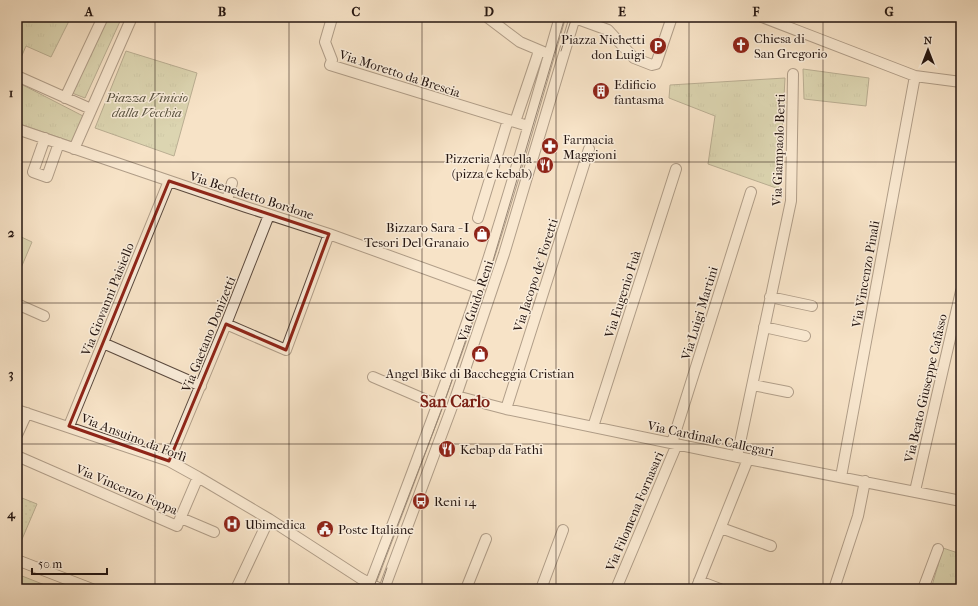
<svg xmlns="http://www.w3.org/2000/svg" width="978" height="606" font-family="'IM FELL French Canon',serif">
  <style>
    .grass { fill: #bac497; stroke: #706d54 }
    .park { fill: url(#park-tufts); stroke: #706d54 }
    .garden { fill: url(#garden-dots); stroke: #706d54 }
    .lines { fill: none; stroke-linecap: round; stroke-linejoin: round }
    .minor-casing { stroke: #5a493e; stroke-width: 12 }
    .minor { stroke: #faeddb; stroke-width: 10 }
    .tram { stroke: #251611; stroke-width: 1 }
    .marked { fill: none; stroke: #8f2418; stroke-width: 3; stroke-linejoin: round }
    .grid { fill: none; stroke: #251611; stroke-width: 1; stroke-opacity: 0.55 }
    .labels { text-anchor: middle; stroke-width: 3; stroke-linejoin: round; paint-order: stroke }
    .poi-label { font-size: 13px; fill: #251611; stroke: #faeddb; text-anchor: start }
    .street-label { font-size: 13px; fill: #251611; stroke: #faeddb }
    .park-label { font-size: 13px; font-style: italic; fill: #595340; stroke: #faeddb }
    .district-label { font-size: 17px; font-weight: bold; fill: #7a1f14; stroke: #faeddb }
    .neatline { fill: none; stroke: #251611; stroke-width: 1.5 }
    .grid-label { font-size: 13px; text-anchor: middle; font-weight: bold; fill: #251611 }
  </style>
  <defs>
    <pattern id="park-tufts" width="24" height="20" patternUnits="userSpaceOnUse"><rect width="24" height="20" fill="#bac497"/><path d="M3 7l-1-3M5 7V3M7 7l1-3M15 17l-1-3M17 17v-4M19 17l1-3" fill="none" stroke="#a0a881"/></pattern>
    <pattern id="garden-dots" width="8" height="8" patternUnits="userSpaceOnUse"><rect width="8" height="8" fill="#bac497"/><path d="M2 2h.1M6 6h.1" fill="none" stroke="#a0a881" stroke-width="1.8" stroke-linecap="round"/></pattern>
  </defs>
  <rect width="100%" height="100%" fill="#f7e3c7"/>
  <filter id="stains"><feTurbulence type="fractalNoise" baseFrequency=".005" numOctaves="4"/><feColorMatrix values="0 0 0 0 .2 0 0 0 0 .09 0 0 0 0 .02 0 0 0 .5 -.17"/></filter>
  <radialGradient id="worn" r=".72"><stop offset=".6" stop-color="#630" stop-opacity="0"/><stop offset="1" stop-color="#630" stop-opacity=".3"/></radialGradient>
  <path class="grass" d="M17 235 32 242 21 268 17 266Z
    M17 574 55 589H17Z"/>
  <path class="park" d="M17 17H71L51 57 26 46 17 67Z
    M108 17H122L85 98 72 93Z
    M126 51 197 73 174 156 95 128Z
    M803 69 869 78 866 106 804 99Z
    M785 78 779 189 708 164 715 116 669 98 670 85Z
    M17 82 83 116 72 142 17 123Z
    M943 548 961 554V589H931Z"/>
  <path class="garden" d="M17 496 37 504 17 551Z"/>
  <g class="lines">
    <g class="minor-casing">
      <path id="minor" d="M487 17 520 42 546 53
        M762 17 915 76 961 82
        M332 18 325 42 332 60 330 65 528 126
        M575 18 608 30 634 58 652 65 656 64 672 17
        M17 76 91 109
        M65 98 103 17
        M515 122 539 51
        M17 129 246 207 329 234 478 288
        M45 138 33 172 47 177 59 143
        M74 149 132 17
        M227 200 232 183
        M478 218 508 120
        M770 297 812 306
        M17 304 44 316
        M226 324 286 350 329 234
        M764 327 805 336
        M103 343 201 386
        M373 377 438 405
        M753 385 788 392
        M456 396 506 409 748 459 961 501
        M506 409 589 149
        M17 410 169 461 198 477 269 519 360 578 380 589
        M69 426 169 181
        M593 427 676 169
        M17 435 27 413
        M672 443 751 192
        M17 456 177 526 198 477
        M737 457 791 201 793 74
        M169 461 226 324 269 215
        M841 477 915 76
        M915 491 961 291
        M181 518 214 532
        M721 528 771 546
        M17 560 92 589
        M699 581 720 589
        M236 589 269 519
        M368 589C406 489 445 389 479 287 509 198 534 107 560 17
        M384 589 456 396 504 254 575 17
        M466 589 486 539
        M541 589 563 530
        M616 589 677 444
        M696 589 748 459
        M834 589 858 516 865 481
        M923 589 938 549"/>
    </g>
    <use href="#minor" class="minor"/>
    <path class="tram" d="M561 51 572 17
      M373 589 442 409 492 264 565 17
      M380 589 387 568"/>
  </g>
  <path d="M0 0H978V606H0ZM169 181 329 234 286 350 226 324 169 461 69 426Z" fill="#f7e3c7" fill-opacity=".55" fill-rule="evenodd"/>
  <path class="marked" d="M169 181 329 234 286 350 226 324 169 461 69 426Z"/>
  <path class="grid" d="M155 17V589M289 17V589M422 17V589M556 17V589M689 17V589M823 17V589M17 162H961M17 303H961M17 444H961"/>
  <defs>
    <g id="church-disc" transform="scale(0.9)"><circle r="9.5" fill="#8f2418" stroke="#faeddb"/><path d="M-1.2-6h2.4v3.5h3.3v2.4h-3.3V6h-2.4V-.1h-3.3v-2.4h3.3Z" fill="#fff"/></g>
    <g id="parking-disc" transform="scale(0.9)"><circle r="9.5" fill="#8f2418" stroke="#faeddb"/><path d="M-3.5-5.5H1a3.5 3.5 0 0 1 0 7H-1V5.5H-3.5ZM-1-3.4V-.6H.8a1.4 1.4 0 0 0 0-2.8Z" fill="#fff"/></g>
    <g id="building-disc" transform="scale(0.9)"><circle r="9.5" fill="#8f2418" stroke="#faeddb"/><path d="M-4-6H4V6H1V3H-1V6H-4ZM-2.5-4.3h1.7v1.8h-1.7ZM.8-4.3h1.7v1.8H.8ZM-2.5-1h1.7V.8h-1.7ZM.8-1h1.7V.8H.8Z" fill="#fff"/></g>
    <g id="pharmacy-disc" transform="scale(0.9)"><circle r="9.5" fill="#8f2418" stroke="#faeddb"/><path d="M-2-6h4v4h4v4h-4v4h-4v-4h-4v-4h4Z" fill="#fff"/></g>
    <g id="restaurant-disc" transform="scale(0.9)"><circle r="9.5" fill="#8f2418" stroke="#faeddb"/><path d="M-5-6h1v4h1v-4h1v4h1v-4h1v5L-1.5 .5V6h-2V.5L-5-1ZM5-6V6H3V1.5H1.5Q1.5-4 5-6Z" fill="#fff"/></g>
    <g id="shop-disc" transform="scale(0.9)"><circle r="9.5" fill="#8f2418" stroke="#faeddb"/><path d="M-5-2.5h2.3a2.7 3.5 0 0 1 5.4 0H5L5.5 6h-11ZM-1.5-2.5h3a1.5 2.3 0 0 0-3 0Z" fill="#fff"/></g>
    <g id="bus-disc" transform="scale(0.9)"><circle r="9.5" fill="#8f2418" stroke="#faeddb"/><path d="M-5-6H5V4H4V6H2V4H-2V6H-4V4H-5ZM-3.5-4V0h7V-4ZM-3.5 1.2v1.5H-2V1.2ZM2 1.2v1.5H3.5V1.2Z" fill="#fff"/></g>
    <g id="hospital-disc" transform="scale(0.9)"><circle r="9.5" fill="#8f2418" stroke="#faeddb"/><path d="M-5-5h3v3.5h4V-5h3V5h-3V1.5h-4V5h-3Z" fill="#fff"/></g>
    <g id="civic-disc" transform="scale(0.9)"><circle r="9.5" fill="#8f2418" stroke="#faeddb"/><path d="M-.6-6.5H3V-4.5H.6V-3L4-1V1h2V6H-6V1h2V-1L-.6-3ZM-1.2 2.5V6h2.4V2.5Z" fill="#fff"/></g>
  </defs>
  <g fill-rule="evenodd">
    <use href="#church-disc" x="741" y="45"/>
    <use href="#parking-disc" x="658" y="46"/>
    <use href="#building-disc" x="601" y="91"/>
    <use href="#pharmacy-disc" x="550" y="146"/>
    <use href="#restaurant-disc" x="545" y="165"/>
    <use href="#shop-disc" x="482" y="234"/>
    <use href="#shop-disc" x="480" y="354"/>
    <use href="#restaurant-disc" x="447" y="449"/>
    <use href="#bus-disc" x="421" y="501"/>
    <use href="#hospital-disc" x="232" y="524"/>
    <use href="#civic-disc" x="325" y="529"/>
  </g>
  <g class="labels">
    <g class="poi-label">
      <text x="754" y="43">Chiesa di<tspan x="754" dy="15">San Gregorio</tspan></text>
      <text x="645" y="44" text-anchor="end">Piazza Nichetti<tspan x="645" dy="15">don Luigi</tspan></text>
      <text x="614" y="89">Edificio<tspan x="614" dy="15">fantasma</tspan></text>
      <text x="563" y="144">Farmacia<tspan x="563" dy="15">Maggioni</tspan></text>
      <text x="532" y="163" text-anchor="end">Pizzeria Arcella<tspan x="532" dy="15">(pizza e kebab)</tspan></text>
      <text x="469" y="232" text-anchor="end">Bizzaro Sara - I<tspan x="469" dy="15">Tesori Del Granaio</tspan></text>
      <text x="480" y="378" text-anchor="middle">Angel Bike di Baccheggia Cristian</text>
      <text x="460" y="454">Kebap da Fathi</text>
      <text x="434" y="506">Reni 14</text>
      <text x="245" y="529">Ubimedica</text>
      <text x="338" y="534">Poste Italiane</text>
    </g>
    <g class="street-label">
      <text transform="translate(400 73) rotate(18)" y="5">Via Moretto da Brescia</text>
      <text transform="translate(778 150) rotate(-88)" y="5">Via Giampaolo Berti</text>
      <text transform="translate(252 195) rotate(18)" y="5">Via Benedetto Bordone</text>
      <text transform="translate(865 274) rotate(-80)" y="5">Via Vincenzo Pinali</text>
      <text transform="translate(535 275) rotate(-72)" y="5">Via Jacopo de' Foretti</text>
      <text transform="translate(622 294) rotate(-72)" y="5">Via Eugenio Fuà</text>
      <text transform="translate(107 299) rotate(-68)" y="5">Via Giovanni Paisiello</text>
      <text transform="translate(475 301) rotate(-71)" y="5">Via Guido Reni</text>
      <text transform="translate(699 313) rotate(-73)" y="5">Via Luigi Martini</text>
      <text transform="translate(208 334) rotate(-68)" y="5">Via Gaetano Donizetti</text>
      <text transform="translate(925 388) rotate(-77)" y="5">Via Beato Giuseppe Cafasso</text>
      <text transform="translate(134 437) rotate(21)" y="5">Via Ansuino da Forlì</text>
      <text transform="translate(711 438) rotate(12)" y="5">Via Cardinale Callegari</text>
      <text transform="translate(127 489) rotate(23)" y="5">Via Vincenzo Foppa</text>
      <text transform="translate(634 511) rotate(-67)" y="5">Via Filomena Fornasari</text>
    </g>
    <g class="park-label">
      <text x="147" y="102">Piazza Vinicio<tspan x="147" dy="15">dalla Vecchia</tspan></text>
    </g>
    <g class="district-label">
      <text x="455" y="407">San Carlo</text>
    </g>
  </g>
  <rect width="978" height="606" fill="none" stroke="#f7e3c7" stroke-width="44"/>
  <g transform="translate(928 50)" stroke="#faeddb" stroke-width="3" paint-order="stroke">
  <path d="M0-3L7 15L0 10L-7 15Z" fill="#251611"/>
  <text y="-6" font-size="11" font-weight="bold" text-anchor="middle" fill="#251611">N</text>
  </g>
  <path d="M32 568v6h75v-6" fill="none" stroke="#251611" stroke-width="2"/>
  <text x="38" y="568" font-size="12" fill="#251611" stroke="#faeddb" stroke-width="3" paint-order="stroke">50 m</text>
  <rect x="22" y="22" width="934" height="562" class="neatline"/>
  <g class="grid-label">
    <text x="89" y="16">A</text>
    <text x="222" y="16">B</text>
    <text x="356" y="16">C</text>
    <text x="489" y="16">D</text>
    <text x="622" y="16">E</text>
    <text x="756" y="16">F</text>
    <text x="889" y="16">G</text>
    <text x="11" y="97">1</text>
    <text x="11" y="237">2</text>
    <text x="11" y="378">3</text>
    <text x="11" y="518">4</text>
  </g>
  <rect width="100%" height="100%" filter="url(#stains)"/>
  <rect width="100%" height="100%" fill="url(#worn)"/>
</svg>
